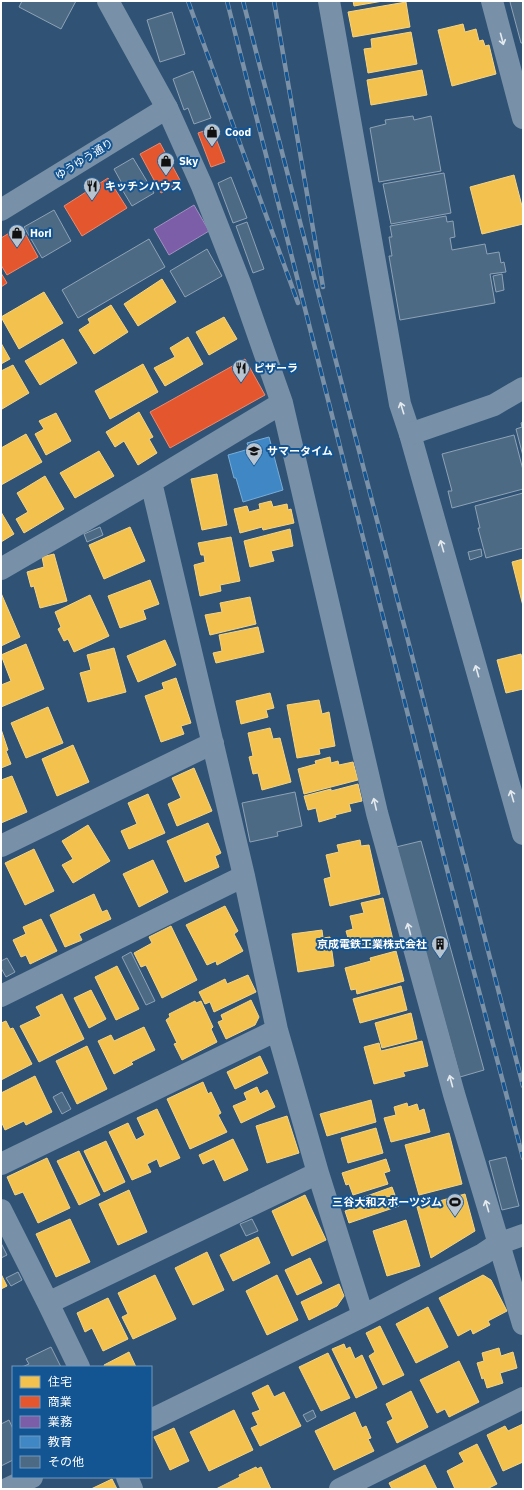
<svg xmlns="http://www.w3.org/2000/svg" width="524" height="1490" font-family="'IBM Plex Sans','Noto Sans JP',sans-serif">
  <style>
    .homes { fill: #f2c14e; stroke: #f6d483 }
    .shops { fill: #e4572e; stroke: #ec896d }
    .offices { fill: #7b5ea7; stroke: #a38ec1 }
    .schools { fill: #3f88c5; stroke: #79acd6 }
    .building { fill: #4d6a84; stroke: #8da2b6 }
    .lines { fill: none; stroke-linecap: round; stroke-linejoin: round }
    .minor { stroke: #7891a8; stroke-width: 22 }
    .tertiary { stroke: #7891a8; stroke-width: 22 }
    .rail-casing { stroke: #7b91a7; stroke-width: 4.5 }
    .rail { stroke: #135492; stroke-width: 3; stroke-dasharray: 9; stroke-linecap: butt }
    .oneway { stroke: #e4e9ee }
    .labels { text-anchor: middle; stroke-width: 4; stroke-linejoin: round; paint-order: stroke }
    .poi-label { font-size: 11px; font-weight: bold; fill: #fff; stroke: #135492; text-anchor: start }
    .street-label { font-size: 11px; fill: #fff; stroke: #135492 }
  </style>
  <rect width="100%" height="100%" fill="#305375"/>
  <path class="homes" d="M353 1H383L354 6Z
    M406 2 410 27 353 37 348 12Z
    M463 24 465 32 476 29 479 41 483 40 485 46 489 45 496 74 452 86 438 30Z
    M411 32 417 64 368 73 364 49 372 48 371 39Z
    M422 70 427 95 371 105 367 80Z
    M514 175 523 210V224L482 234 470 187Z
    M162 279 176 302 138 326 124 304Z
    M44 292 63 323 19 349 1 317Z
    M111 305 128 332 94 354 79 330 90 323 88 319Z
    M224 317 237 339 209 355 196 332Z
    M188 337 203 364 165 386 154 368 175 357 170 348Z
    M63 339 77 363 40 385 25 361Z
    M1 343 10 359 1 364Z
    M143 364 158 392 110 419 95 391Z
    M13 365 29 393 2 409 1 371Z
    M139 412 153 437 149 439 157 453 138 465 124 441 115 447 106 432Z
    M56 413 71 441 46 455 35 434 44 429 39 421Z
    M26 434 42 462 1 485V448Z
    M99 451 114 476 75 498 60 473Z
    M217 474 227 525 202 530 191 479Z
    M45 476 64 509 24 533 16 519 28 512 17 493Z
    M271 501 273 507 287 504 288 510 291 509 294 523 263 530 262 527 240 533 234 509 247 506 249 512 260 509 259 504Z
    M1 512 14 534 1 542Z
    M130 527 145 561 104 579 89 545Z
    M290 529 293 546 271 551 274 561 250 567 244 541Z
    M231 537 240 581 220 585 221 591 200 596 194 565 205 562 204 555H201L198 543Z
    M54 554 67 601 40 608 34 586 31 587 27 572 44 567 42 557Z
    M523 559V606L512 562Z
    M150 580 159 604 143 610 146 619 120 628 108 596Z
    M1 593 20 637 1 646Z
    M90 595 109 636 74 652 68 639 64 641 58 629 61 627 55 612Z
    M250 597 256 624 210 635 205 615 222 612 220 603Z
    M258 627 264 652 216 663 213 653 222 651 219 635Z
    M165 640 176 665 138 682 127 656Z
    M26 644 44 689 1 707V685L11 681 1 655Z
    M114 648 126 692 88 702 80 673 91 670 87 655Z
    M521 654 523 663V689L506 693 497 660Z
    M176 678 191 723 181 726 184 734 161 742 145 696 164 689 162 683Z
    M270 693 274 708 266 710 268 717 241 724 236 701Z
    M319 700 322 714 329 712 335 746 319 749 320 754 297 758 287 705Z
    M48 707 63 743 26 758 11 723Z
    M270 728 273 739 280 738 291 782 262 790 258 773 253 774 249 757 253 756 248 733Z
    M1 729 8 750 6 751 11 764 1 768Z
    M73 745 89 782 57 796 42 759Z
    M330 757 331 763 338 761 339 765 353 762 358 780 304 794 298 769 316 764 315 761Z
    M194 768 212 811 177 826 168 804 181 798 172 778Z
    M12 776 27 812 1 823V780Z
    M358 784 362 801 349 804 351 811 335 815 336 817 319 822 316 808 308 810 304 796 331 789V791Z
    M148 794 165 833 129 849 121 831 137 824 128 803Z
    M208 823 221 853 215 856 219 867 185 882 167 841Z
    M88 825 110 861 73 883 62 865 73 859 62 841Z
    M360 840 361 846 369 845 380 894 330 906 324 879 331 877 326 855 339 852 337 845Z
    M34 849 54 891 25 905 5 863Z
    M153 860 168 892 139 907 123 874Z
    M94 894 102 912 107 910 111 919 79 934 82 940 65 947 50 915Z
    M383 898 393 940 357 949 356 944 350 945 346 931 353 929 350 916 364 913 361 903Z
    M225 906 238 931 234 934 243 951 217 965 216 961 207 965 186 925Z
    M41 919 57 951 30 964 26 955 21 957 13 940 26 934 23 927Z
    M171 926 197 980 162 998 146 965 141 967 134 953 152 943 149 937Z
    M322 930 323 938 330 937 334 966 298 972 292 934Z
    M396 951 404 981 357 994 356 989 351 990 345 968 371 961 370 958Z
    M117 966 139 1009 116 1020 95 977Z
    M248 975 256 992 214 1012 210 1002 205 1004 199 992 225 979 227 984Z
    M401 986 407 1010 360 1023 353 999Z
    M91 990 106 1019 89 1028 74 998Z
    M62 994 84 1039 39 1062 20 1026 41 1016 36 1007Z
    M251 1000 259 1017 255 1025 226 1039 218 1022 223 1020 221 1015Z
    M195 1001 196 1003 201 1001 213 1027 211 1029 217 1042 182 1060 174 1044 177 1043 166 1020 170 1017 169 1014Z
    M411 1013 417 1039 382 1048 375 1023Z
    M6 1021 10 1029 13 1028 32 1064 1 1080V1023Z
    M144 1027 155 1050 131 1062 133 1064 114 1074 98 1041 111 1035 114 1041Z
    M422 1041 428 1066 403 1072 405 1076 374 1084 364 1047 379 1043 381 1051Z
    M87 1046 107 1089 77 1104 56 1061Z
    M260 1056 268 1073 235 1089 227 1072Z
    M35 1076 52 1112 26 1125 24 1121 5 1130 1 1121V1093Z
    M203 1082 208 1094 211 1092 221 1113 218 1115 227 1132 190 1149 167 1099Z
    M257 1087 260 1094 267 1090 275 1107 241 1123 233 1106 247 1100 244 1093Z
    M371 1100 376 1122 327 1136 320 1114Z
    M407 1103 408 1107 417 1104 419 1111 424 1109 430 1132 391 1142 384 1118 396 1115 394 1107Z
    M157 1109 180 1158 160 1167 157 1159 147 1164 151 1172 132 1180 109 1132 128 1123 136 1140 145 1135 137 1118Z
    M287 1116 299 1153 267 1163 256 1126Z
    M376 1128 383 1153 348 1163 341 1138Z
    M449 1133 462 1184 419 1195 405 1145Z
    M233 1139 248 1170 224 1181 214 1159 203 1164 199 1155Z
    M106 1141 125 1182 104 1192 84 1151Z
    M79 1151 100 1195 79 1205 57 1161Z
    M47 1158 70 1208 38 1223 23 1192 15 1195 7 1177Z
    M386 1159 390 1171 384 1173 388 1184 353 1195 349 1184 346 1185 342 1173Z
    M392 1187 399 1206 349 1223 345 1211 366 1204 364 1197Z
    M129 1190 147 1232 118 1245 99 1204Z
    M465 1194 475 1231 431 1258 417 1207Z
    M305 1195 326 1240 292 1256 272 1211Z
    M70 1219 90 1262 56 1277 36 1234Z
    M406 1220 420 1266 387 1276 373 1231Z
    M258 1237 270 1263 233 1281 220 1255Z
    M207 1252 224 1290 193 1305 175 1268Z
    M310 1258 322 1283 297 1295 285 1270Z
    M1 1274 7 1286 1 1289Z
    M155 1275 176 1319 133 1339 122 1317 128 1314 118 1293Z
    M277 1275 298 1320 267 1335 246 1291Z
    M483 1275 491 1280 507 1311 488 1321 490 1325 473 1334 471 1329 458 1336 439 1298Z
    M339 1284 344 1296 337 1306 309 1320 301 1302Z
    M108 1298 128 1339 103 1351 92 1328 85 1332 77 1313Z
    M428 1307 448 1347 416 1363 396 1324Z
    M380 1326 404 1375 383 1385 369 1356 375 1352 366 1333Z
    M344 1344 346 1349 350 1347 355 1359 362 1355 377 1388 356 1398 332 1349Z
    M499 1348 501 1356 513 1352 517 1368 500 1373 503 1383 487 1388 484 1378 482 1379 477 1363 484 1361 482 1353Z
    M129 1352 136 1367H105L104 1365Z
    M328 1353 350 1398 321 1411 299 1367Z
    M459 1361 479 1402 449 1417 445 1409 437 1413 420 1380Z
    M268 1385 274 1397 284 1392 301 1426 260 1446 251 1428 258 1425 252 1413 260 1410 252 1393Z
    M411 1391 428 1427 397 1443 387 1422 393 1419 386 1404Z
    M234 1410 253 1450 209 1471 190 1432Z
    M355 1412 362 1428 366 1426 371 1438 368 1439 374 1451 334 1470 315 1431Z
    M523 1424V1462L503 1471 487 1435 505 1426 508 1431Z
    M174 1428 189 1461 170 1470 154 1437Z
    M477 1444 497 1484 487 1489H455L447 1471 464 1462 459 1453Z
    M425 1465 437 1489H392L389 1483Z
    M256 1467 257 1469 261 1467 271 1489H216L240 1477 239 1475Z
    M112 1479 117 1489H91Z"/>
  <path class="shops" d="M212 128 225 162 211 167 198 133Z
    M160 143 181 182 161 193 140 154Z
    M108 178 127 208 82 236 64 206Z
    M21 226 38 257 7 275 1 265V238Z
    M1 273 7 283 1 287Z
    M245 359 265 395 170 448 150 412Z"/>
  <path class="offices" d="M194 205 209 231 169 255 154 229Z"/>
  <path class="schools" d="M269 437 283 490 243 502 236 478H234L228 455 249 449 247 443Z"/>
  <path class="building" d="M22 1H76L61 29 19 7Z
    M513 1H523V43H521L510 2Z
    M172 12 185 54 160 62 147 20Z
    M193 71 211 118 194 124 188 108 184 110 173 79Z
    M413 116 414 120 431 116 441 171 379 182 370 128 386 124 385 120Z
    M133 158 154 193 132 206 123 191 125 189 114 169Z
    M444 173 451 213 391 224 383 184Z
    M231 177 247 218 233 223 218 183Z
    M54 210 71 241 42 258 24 227Z
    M446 216 447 222 453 221 455 237 450 238 452 250 485 244 487 254 499 252 501 263 504 262 506 272 490 274 495 303 400 320 389 256H392L389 237H392L390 226Z
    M247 222 264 269 253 273 236 226Z
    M149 239 165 267 78 318 62 290Z
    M207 249 222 276 185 297 170 271Z
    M502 274 504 290 496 292 493 276Z
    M523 422V456L516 429 522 427 521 423Z
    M514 435 523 470V489L452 508 448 491H452L442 454Z
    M523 493V548L486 558 478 528H480L475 506Z
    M100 527 103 535 87 542 84 534Z
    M481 549 482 556 470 560 468 552Z
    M295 792 302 826 277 832 278 836 250 842 242 803Z
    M421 841 484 1070 460 1077 396 847Z
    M131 952 155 1001 146 1005 122 957Z
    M7 958 15 972 6 977 1 968V961Z
    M62 1092 71 1109 62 1114 53 1097Z
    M506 1157 519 1206 502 1210 489 1161Z
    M252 1219 258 1231 246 1236 240 1224Z
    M1 1243 7 1255 1 1258Z
    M18 1272 22 1280 11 1286 6 1278Z
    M51 1347 61 1367H22L29 1364 26 1359Z
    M313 1410 316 1417 307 1422 303 1415Z
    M9 1420 13 1429V1460L1 1466V1424Z"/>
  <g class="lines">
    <path class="minor" d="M108 1 167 108 202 186 240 283 282 403 377 813 454 1094 523 1324
      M329 1 400 404 410 434 523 834
      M492 1 523 118
      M151 482 244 876 277 1030 318 1173 363 1316
      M1 569 151 482 282 403
      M1 846 213 743
      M1 996 244 876
      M1 1164 277 1030
      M1 1210 48 1303 79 1367
      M48 1303 318 1173
      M151 1420 363 1316 483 1254 498 1244 523 1235
      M127 1477 132 1489
      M7 1489 32 1477
      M340 1489 523 1398"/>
    <path class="tertiary" d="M1 210 167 108
      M410 434 494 405 523 388"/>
    <g class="rail-casing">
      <path id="rail" d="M188 1 298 303
        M227 1 449 877 523 1158
        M243 1 523 1086
        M274 1 323 287"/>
    </g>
    <use href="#rail" class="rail"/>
  </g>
  <defs><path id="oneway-shaft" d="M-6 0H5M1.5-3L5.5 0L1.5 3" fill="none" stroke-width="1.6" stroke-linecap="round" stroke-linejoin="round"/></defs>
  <g class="oneway">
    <use href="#oneway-shaft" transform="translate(502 39) rotate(75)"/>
    <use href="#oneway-shaft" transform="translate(402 408) rotate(-107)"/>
    <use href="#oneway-shaft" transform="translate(442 546) rotate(-106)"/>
    <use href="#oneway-shaft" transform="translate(477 671) rotate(-106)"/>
    <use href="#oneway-shaft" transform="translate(512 796) rotate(-106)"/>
    <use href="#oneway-shaft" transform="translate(375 804) rotate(-103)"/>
    <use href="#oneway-shaft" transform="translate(409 929) rotate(-105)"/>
    <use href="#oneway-shaft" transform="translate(451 1081) rotate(-105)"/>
    <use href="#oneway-shaft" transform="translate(487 1206) rotate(-106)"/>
  </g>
  <defs>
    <g id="shop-pin" transform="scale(0.9)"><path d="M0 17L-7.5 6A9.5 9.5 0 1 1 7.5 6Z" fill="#b7c3cf" stroke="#135492"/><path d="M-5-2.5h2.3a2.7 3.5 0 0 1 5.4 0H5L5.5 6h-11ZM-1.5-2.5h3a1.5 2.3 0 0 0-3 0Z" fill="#111"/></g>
    <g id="restaurant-pin" transform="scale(0.9)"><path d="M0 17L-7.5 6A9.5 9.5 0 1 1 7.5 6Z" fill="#b7c3cf" stroke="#135492"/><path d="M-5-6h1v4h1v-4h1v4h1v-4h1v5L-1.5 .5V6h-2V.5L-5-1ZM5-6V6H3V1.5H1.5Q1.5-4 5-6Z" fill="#111"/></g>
    <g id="school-pin" transform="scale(0.9)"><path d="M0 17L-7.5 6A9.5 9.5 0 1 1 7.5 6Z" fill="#b7c3cf" stroke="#135492"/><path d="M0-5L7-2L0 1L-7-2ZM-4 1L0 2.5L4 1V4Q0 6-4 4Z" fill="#111"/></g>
    <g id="building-pin" transform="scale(0.9)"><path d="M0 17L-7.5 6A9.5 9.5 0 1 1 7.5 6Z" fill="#b7c3cf" stroke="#135492"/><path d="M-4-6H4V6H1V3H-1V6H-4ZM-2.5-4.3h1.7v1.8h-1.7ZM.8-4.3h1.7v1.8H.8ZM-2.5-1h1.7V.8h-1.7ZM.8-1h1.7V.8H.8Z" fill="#111"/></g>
    <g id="stadium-pin" transform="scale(0.9)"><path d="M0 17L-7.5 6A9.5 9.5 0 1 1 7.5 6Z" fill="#b7c3cf" stroke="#135492"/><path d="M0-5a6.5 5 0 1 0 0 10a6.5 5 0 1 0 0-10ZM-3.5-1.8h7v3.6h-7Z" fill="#111"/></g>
  </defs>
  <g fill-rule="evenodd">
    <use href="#shop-pin" x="212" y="132"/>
    <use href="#shop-pin" x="166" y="161"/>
    <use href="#restaurant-pin" x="92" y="186"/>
    <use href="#shop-pin" x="17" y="233"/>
    <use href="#restaurant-pin" x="241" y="368"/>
    <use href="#school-pin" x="254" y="451"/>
    <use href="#building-pin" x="440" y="944"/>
    <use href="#stadium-pin" x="455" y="1202"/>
  </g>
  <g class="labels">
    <g class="poi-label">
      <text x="225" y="136">Cood</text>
      <text x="179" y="165">Sky</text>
      <text x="105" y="190">キッチンハウス</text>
      <text x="30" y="237">Hori</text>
      <text x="254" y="372">ピザーラ</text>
      <text x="267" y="455">サマータイム</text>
      <text x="427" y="948" text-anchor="end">京成電鉄工業株式会社</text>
      <text x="442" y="1206" text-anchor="end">三谷大和スポーツジム</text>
    </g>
    <g class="street-label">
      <text transform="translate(84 159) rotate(-32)" y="4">ゆうゆう通り</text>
    </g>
  </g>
  <rect width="524" height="1490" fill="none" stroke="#ffffff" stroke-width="4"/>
  <rect x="12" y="1366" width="140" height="112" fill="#135492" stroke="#7198be"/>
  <rect x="20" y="1376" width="20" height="12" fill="#f2c14e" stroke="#7198be"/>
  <text x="48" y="1386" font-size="12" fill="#ffffff">住宅</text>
  <rect x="20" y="1396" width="20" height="12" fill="#e4572e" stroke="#7198be"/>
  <text x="48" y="1406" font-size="12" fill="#ffffff">商業</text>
  <rect x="20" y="1416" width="20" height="12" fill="#7b5ea7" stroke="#7198be"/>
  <text x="48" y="1426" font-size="12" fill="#ffffff">業務</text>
  <rect x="20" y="1436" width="20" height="12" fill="#3f88c5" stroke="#7198be"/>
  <text x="48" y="1446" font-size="12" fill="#ffffff">教育</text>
  <rect x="20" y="1456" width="20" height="12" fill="#4d6a84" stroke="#7198be"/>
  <text x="48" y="1466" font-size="12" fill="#ffffff">その他</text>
</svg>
